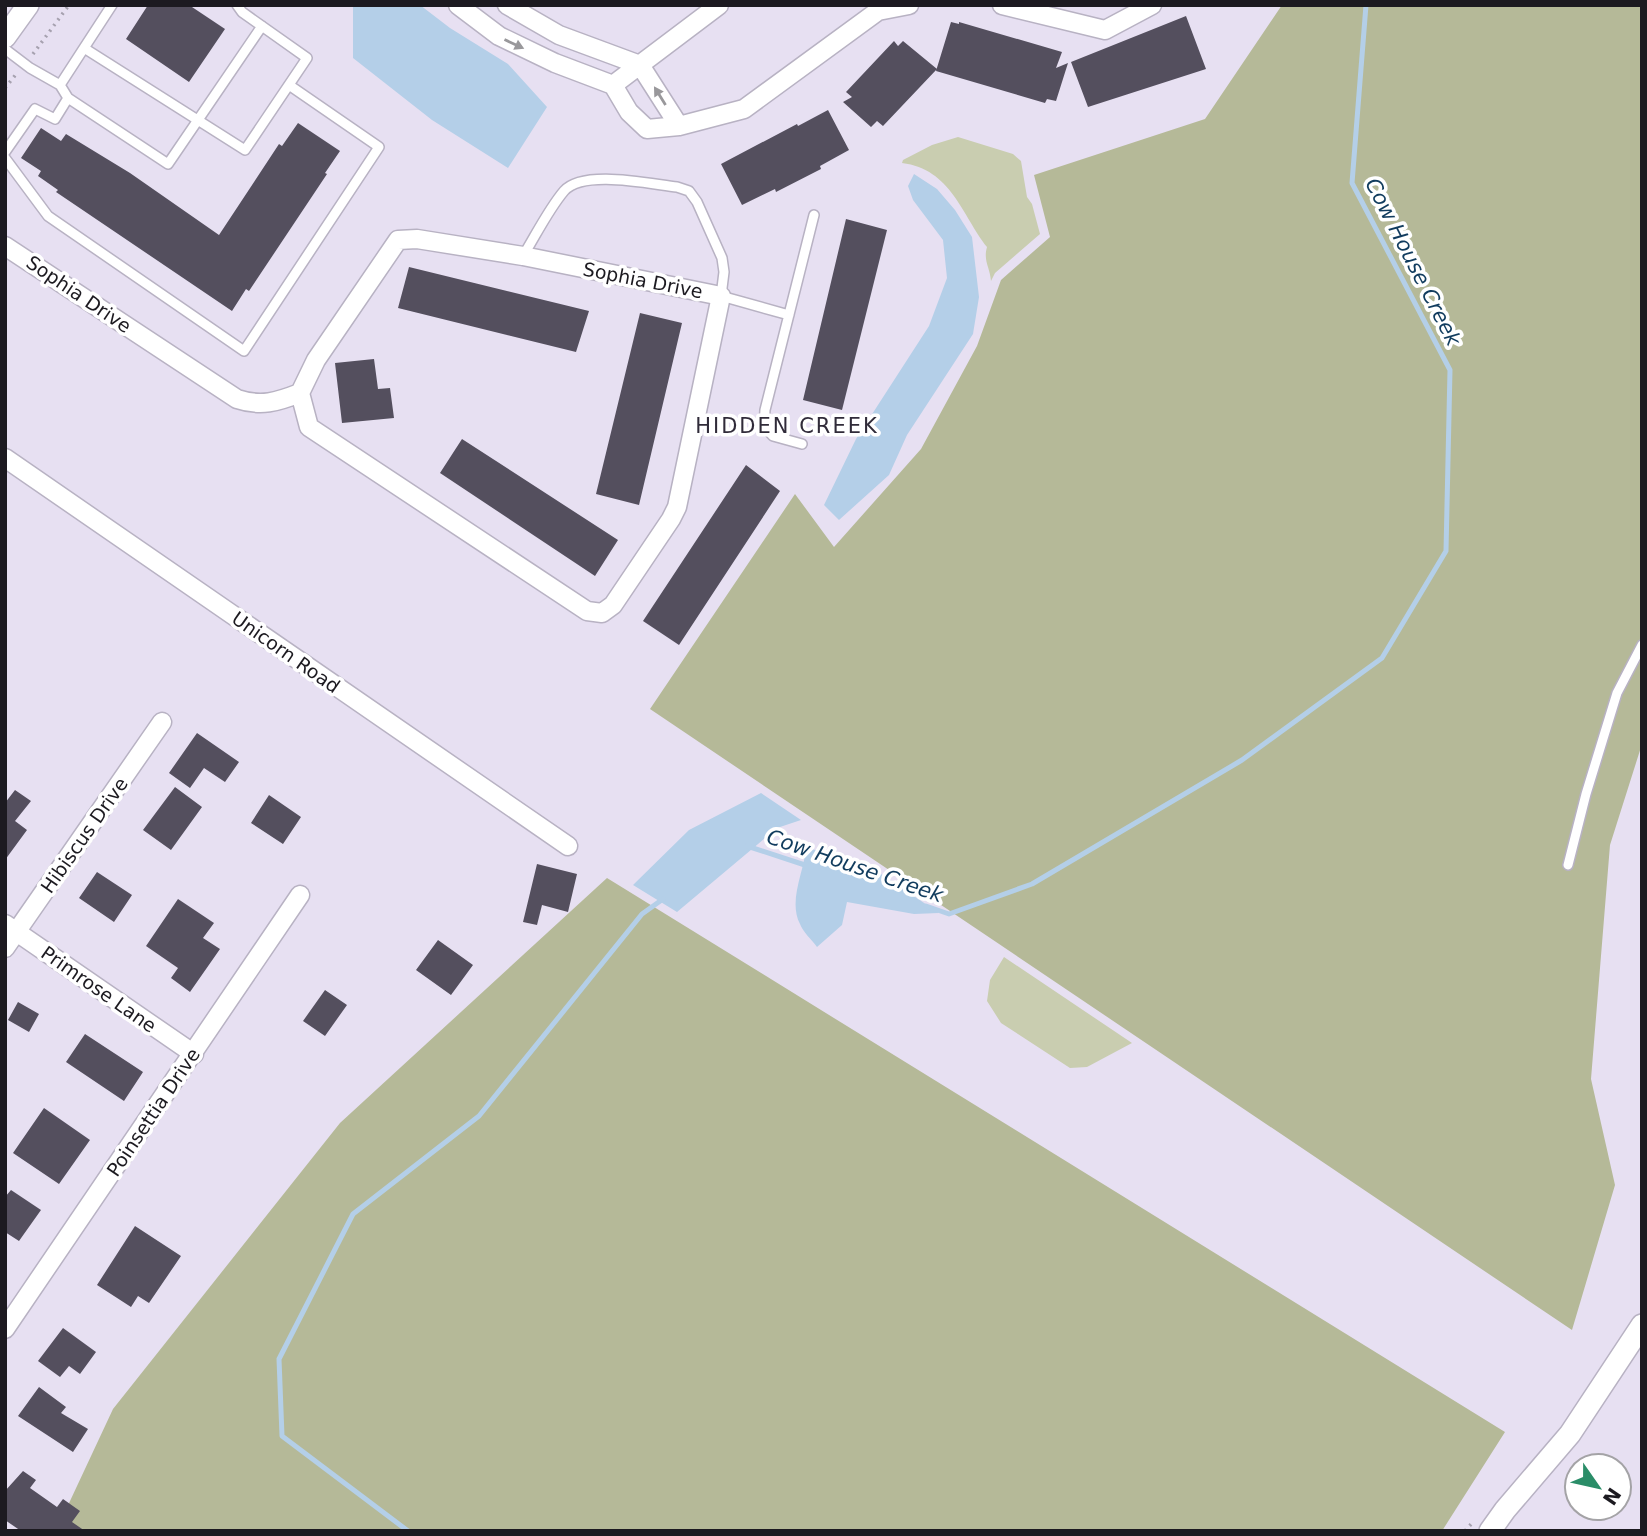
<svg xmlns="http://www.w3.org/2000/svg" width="1647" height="1536" font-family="'DejaVu Sans',sans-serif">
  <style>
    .green { fill: #c9cdb0 }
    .forest { fill: #b5b998 }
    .water { fill: #b4cfe8 }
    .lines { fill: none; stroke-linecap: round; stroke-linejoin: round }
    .stream { stroke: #b4cfe8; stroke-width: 5 }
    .building { fill: #544f5e }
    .service-casing { stroke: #b8b2c3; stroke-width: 12 }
    .minor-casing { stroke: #b8b2c3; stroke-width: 21 }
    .tertiary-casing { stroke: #b8b2c3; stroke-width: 24 }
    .path { stroke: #a6a1af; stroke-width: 3.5; stroke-dasharray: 2 5; stroke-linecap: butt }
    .service { stroke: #fff; stroke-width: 9 }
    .minor { stroke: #fff; stroke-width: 18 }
    .tertiary { stroke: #fff; stroke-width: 21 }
    .oneway { fill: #99989b }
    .labels { text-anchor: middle; stroke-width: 7; stroke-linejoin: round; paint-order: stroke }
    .street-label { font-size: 19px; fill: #1c1a20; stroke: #fff }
    .water-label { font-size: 21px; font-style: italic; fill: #113c5e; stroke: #fff }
    .neighbourhood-label { font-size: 21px; letter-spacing: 2px; fill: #302b39; stroke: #fff }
  </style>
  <rect width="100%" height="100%" fill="#e7e0f2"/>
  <path class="green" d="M958 137 1013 154 1021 161 1027 197 1032 204 1040 234 995 273 991 281C990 267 983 261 987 247 962 215 951 169 902 163L903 160 932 145Z
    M1004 957 1132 1043 1087 1067 1070 1068 1001 1023 987 1001 990 980Z"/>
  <path class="forest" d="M1282 5H1642V744L1610 845 1591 1079 1615 1185 1572 1330 650 709 795 494 834 547 921 449 977 346 1001 280 1050 237 1034 175 1205 119Z
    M607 878 1505 1432 1442 1531H56L113 1409 340 1123Z"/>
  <path class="water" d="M353 5H420L450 28 508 64 547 107 508 168 432 120 353 58Z
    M914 174 937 189 955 210 972 237 979 297 973 334 907 435 889 475 839 520 824 505 856 439 929 326 947 278 943 240 913 200 908 186Z
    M761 793 801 820 777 828 677 912 633 885 689 830Z
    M806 848 830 853 859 867 878 872 939 913 914 914 847 902 842 925 817 947C812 940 803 932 800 924 788 901 804 872 806 848Z"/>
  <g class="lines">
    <path class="stream" d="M747 846 811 867
      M926 906 949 914 1032 884 1242 760 1382 658 1446 551 1450 370 1352 183 1366 5
      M408 1531 282 1436 279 1359 353 1214 479 1116 642 914 663 899"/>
  </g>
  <path class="building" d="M148 5H189L225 29 189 82 126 39Z
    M1186 16 1206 69 1088 107 1071 62Z
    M951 22 959 24V22L1062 52 1056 68 1068 63 1056 101 1047 99 1045 103 936 71Z
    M894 41 898 46 903 41 937 69 883 126 877 121 871 127 843 102 852 97 846 92Z
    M828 110 849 150 820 166 821 169 776 192 775 189 742 205 721 164 797 124 798 126Z
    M298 123 340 151 325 173 327 174 249 291 246 289 232 311 56 192 58 190 38 176 41 171 21 158 41 128 61 141 66 134 130 173 219 235 279 144 282 146Z
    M846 219 887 230 842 410 803 400Z
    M409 267 589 311 576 352 398 308Z
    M640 313 682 323 639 505 596 494Z
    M374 359 378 389 390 388 394 418 342 423 335 363Z
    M462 439 618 540 595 576 440 473Z
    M746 465 780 491 679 645 643 621Z
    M197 733 239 762 225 782 204 768 190 788 169 773Z
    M175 787 202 807 171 850 143 830Z
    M15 790 31 801 15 821 27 830 5 860V803Z
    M269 795 301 817 283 844 251 823Z
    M537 864 577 874 568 912 542 905 537 925 523 922Z
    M97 872 132 895 114 922 79 898Z
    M178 899 214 923 203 938 220 949 190 992 171 978 178 968 146 946Z
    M438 940 473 965 451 995 416 970Z
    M325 990 347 1005 325 1036 303 1021Z
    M18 1002 39 1014 29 1032 8 1020Z
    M85 1034 143 1072 124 1101 66 1062Z
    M44 1108 90 1140 59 1184 13 1153Z
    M11 1190 41 1210 19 1241 5 1232V1197Z
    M135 1226 181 1256 149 1303 138 1296 131 1307 97 1285Z
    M63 1328 96 1352 80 1374 69 1366 60 1377 38 1361Z
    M39 1387 66 1407 61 1413 88 1429 73 1452 18 1416Z
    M23 1471 36 1480 30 1488 57 1507 63 1499 80 1511 72 1522 85 1531H21L5 1520V1491Z"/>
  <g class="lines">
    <g class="service-casing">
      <path id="service" d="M84 48 112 5
        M5 49 30 68 60 85 84 48 245 150 307 58 242 12 237 5
        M68 98 168 164 262 26
        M5 152 35 109 55 119 68 98 60 85
        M5 158 48 216 244 351 379 147 289 85
        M523 256C536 235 548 210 564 191 583 169 650 184 677 187L689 191 697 202 722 258 724 272 721 296 789 315
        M802 444 773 436 764 426 765 410 814 215
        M1568 865 1586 794 1617 693 1642 645"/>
    </g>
    <g class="minor-casing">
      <path id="minor" d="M458 5 499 36 555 63 613 85 629 112 647 129 679 126 744 109 878 11 909 5
        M507 5 559 35 640 65
        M1002 5 1105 30 1152 5
        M640 65 679 126
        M613 85 719 5
        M5 246 237 399C261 407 277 402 300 393L316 360 398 240 417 239 523 256 721 296 677 507 671 519 613 605 602 613 587 611 309 427 300 393
        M5 458 568 846
        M5 924 194 1054
        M5 948 162 722
        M5 1329 300 895"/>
    </g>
    <g class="tertiary-casing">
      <path id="tertiary" d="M5 37 28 5
        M1490 1531 1505 1510 1570 1434 1642 1325"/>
    </g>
    <path class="path" d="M33 54 69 5
      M5 88 17 73
      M1465 1531 1473 1522"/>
    <use href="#service" class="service"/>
    <use href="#minor" class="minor"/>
    <use href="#tertiary" class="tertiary"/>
  </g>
  <defs><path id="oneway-solid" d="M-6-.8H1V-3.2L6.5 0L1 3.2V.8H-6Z" transform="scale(1.75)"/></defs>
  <g class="oneway">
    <use href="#oneway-solid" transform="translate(514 44) rotate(25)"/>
    <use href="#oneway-solid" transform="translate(660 96) rotate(-122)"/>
  </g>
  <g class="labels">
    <g class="street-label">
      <text transform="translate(643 280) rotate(11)" y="7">Sophia Drive</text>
      <text transform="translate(79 294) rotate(34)" y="7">Sophia Drive</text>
      <text transform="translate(286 652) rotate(35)" y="7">Unicorn Road</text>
      <text transform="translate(84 835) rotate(-55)" y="7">Hibiscus Drive</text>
      <text transform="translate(99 989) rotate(35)" y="7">Primrose Lane</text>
      <text transform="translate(153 1112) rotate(-56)" y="7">Poinsettia Drive</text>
    </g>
    <g class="water-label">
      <text transform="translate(1413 262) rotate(63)" y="7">Cow House Creek</text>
      <text transform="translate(855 866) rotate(19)" y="7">Cow House Creek</text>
    </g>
    <g class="neighbourhood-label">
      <text x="787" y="433">HIDDEN CREEK</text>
    </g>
  </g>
  <rect width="1647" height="1536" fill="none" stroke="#1c1a20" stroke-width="14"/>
  <g transform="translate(1598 1487) rotate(124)"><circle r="33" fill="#ffffff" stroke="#a4a3a6" stroke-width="2"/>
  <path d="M0-5L12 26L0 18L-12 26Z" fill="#2a8d68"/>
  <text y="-10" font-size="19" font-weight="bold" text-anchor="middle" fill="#1c1a20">N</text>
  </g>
</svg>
